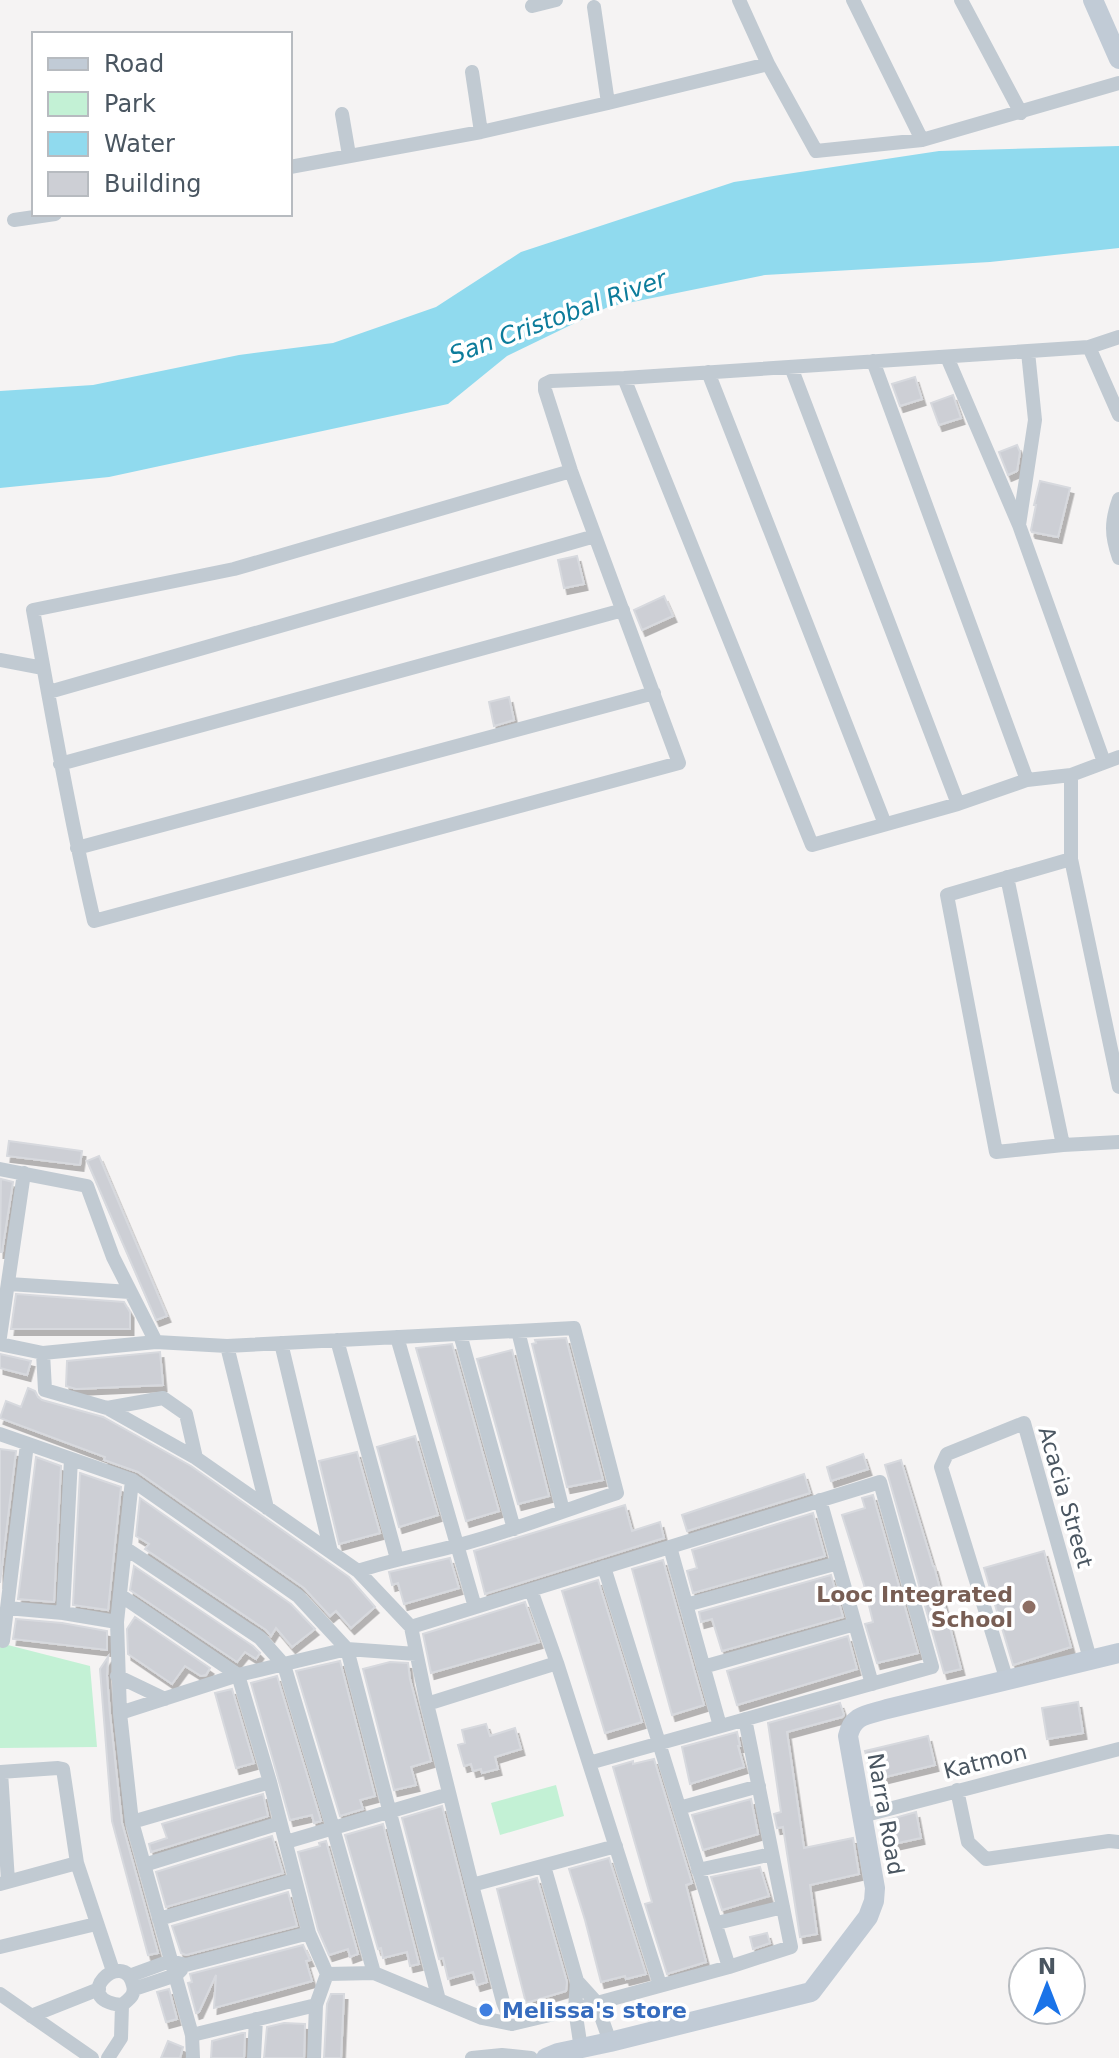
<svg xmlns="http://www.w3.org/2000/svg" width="1119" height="2058" font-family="'DejaVu Sans',sans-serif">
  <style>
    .green { fill: #c3f1d5 }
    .water { fill: #90daee }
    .building { fill: #cdcfd5; stroke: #d7d9de; stroke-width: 2; filter: url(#shadow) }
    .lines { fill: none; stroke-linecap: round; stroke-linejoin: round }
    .street { stroke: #c1cad2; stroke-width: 14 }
    .secondary { stroke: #c1cbd6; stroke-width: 20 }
    .education-dot { fill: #8d6e63; stroke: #fff; stroke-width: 3 }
    .shop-dot { fill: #3f7fe0; stroke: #fff; stroke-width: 3 }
    .labels { text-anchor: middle; stroke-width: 7; stroke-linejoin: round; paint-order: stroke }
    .street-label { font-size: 22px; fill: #4a5661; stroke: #fff }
    .education-label { font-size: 22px; font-weight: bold; fill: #785e54; stroke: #fff; text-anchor: end }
    .shop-label { font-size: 22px; font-weight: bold; fill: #366cbe; stroke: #fff; text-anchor: start }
    .water-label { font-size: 24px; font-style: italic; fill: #0c7c9b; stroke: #fff }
  </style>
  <defs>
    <filter id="shadow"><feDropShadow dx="3.5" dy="6" stdDeviation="0" flood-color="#0004"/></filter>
  </defs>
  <rect width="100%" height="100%" fill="#f5f3f3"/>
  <path class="green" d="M0 1643 90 1666 97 1747 0 1748Z
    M556 1785 564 1816 500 1835 491 1803Z"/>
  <path class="water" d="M1119 146V248L990 262 765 275 608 307 507 356 448 404 109 477 0 488V391L93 385 239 355 333 343 436 307 521 252 734 182 939 151Z"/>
  <path class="building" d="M915 377 922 399 900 406 892 384Z
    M953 395 961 418 939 425 931 403Z
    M1017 445 1020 452 1017 471 1008 475 999 452Z
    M1040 481 1070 488 1058 537 1032 532 1031 530 1036 505H1034Z
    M577 556 584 584 564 588 558 560Z
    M664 596 673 616 642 630 634 610Z
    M509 697 514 720 494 726 489 702Z
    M9 1141 82 1151 80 1165 7 1156Z
    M99 1156 167 1316 156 1320 87 1161Z
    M1 1179 13 1182 2 1252H0Z
    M16 1294 124 1302 130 1312V1329H11Z
    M566 1338 603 1480 567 1487 532 1344 536 1343 535 1340Z
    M452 1344 499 1511 466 1521 416 1348Z
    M512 1350 549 1496 518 1504 477 1359Z
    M160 1352 163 1385 76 1389 66 1386 67 1361Z
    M0 1354 31 1361 27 1375 0 1368Z
    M28 1388 35 1391 38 1397 42 1400 103 1417 191 1466 349 1577 375 1607 351 1628 336 1611 330 1616 304 1588 138 1472 104 1460 105 1457 0 1418 6 1401 21 1407Z
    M415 1436 438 1515 399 1527 377 1447Z
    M0 1449 16 1451 0 1583Z
    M357 1452 380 1533 339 1544 319 1461Z
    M863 1454 868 1469 831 1481 827 1467Z
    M36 1457 61 1466 54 1602 18 1599Z
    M901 1460 933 1566H934L961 1669 944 1673 885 1465Z
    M80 1473 121 1487 108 1610 73 1605Z
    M804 1474 810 1493 687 1531 682 1515Z
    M873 1495 918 1653 877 1663 865 1624 873 1622 864 1585 842 1515 865 1508 862 1498Z
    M140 1498 291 1604 315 1629 292 1647 276 1628 271 1636 266 1630 145 1549 149 1544 136 1536Z
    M625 1505 632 1531 660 1522 664 1538 485 1594 474 1551Z
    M813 1513 825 1556 693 1593 687 1571 697 1568 692 1550Z
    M1044 1551 1071 1647 1013 1665 984 1568Z
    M450 1558 459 1588 404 1604 398 1583 392 1585 389 1572Z
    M663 1560 704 1705 672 1715 632 1569Z
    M134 1566 253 1646 260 1653 256 1659 245 1652 237 1662 130 1590Z
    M831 1575 843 1617 722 1651 712 1619 701 1622 699 1612Z
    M598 1580 642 1722 605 1733 562 1591Z
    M525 1602 539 1642 431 1673 423 1634Z
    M135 1617 210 1668 206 1675 201 1676 185 1666 172 1684 128 1654 127 1629Z
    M16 1619 62 1623 107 1631V1650L13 1639Z
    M848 1636 857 1669 737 1705 727 1671Z
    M108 1657 107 1676 110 1714 122 1823 158 1953 148 1955 112 1821 100 1669Z
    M340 1661 375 1796 360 1800 363 1809 340 1816 296 1671Z
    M390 1662 408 1663 410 1679 431 1761 411 1767 416 1785 394 1790 363 1669Z
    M277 1676 321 1821 314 1823 312 1815 290 1820 251 1683Z
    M232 1689 254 1763 236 1768 215 1693Z
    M1078 1702 1083 1733 1047 1739 1042 1708Z
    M840 1703 844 1715 842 1717 787 1732 804 1848 853 1838 859 1874 810 1885 817 1934 800 1937 783 1827 777 1828 774 1814 781 1812 768 1723Z
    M486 1724 490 1736 515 1728 521 1749 495 1757 498 1769 482 1773 481 1769 473 1771 471 1764 464 1766 458 1745 465 1743 462 1730Z
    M737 1732 740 1746H738L744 1767 690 1784 682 1747Z
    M928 1736 935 1765 873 1780 865 1751Z
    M654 1759 692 1883 686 1885 706 1962 667 1974 645 1904 652 1902 613 1767 633 1761V1764Z
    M263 1794 268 1816 151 1852 149 1844 167 1838 162 1824Z
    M751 1799 758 1834 703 1850 692 1815Z
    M442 1806 487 1982 477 1985 473 1972 448 1979 443 1958 439 1959 402 1818Z
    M916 1812 921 1838 889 1845 884 1821Z
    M383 1824 419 1964 410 1966 407 1952 383 1958 381 1948 378 1949 345 1835Z
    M272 1836 283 1873 166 1907 156 1872Z
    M326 1841 358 1954 350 1957 348 1949 329 1955 318 1930 298 1852 320 1846 319 1843Z
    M609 1858 646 1974 626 1979 625 1976 601 1982 585 1920 569 1869Z
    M760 1867 769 1896 722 1910 711 1877Z
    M537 1878 567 1982 566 1991 526 2003 497 1889Z
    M288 1892 297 1926 186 1955 181 1953 172 1926Z
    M767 1933 770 1943 753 1949 750 1937Z
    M303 1945 310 1960 306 1961 312 1981 214 2008 216 1975 199 2012 196 2013 188 1983 192 1982 190 1974Z
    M169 1989 177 2019 166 2022 157 1992Z
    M331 1994H344L341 2058H324L327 2004Z
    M284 2023 305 2024 304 2058H264L267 2027Z
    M242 2033H245L244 2058H211L212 2041Z
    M168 2041 183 2047 180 2058H161Z"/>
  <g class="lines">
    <path class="street" d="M739 0 768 64 816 151 922 140 1119 83
      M853 0 922 140
      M961 0 1021 113
      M532 6 556 0
      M594 7 608 103
      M472 72 481 132
      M342 114 349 155
      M290 167 481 132 608 103 768 64
      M14 220 55 214
      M1089 347 1119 415
      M947 357 1019 525 1104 762
      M873 361 1027 780
      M791 367 958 804
      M708 372 885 824
      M624 378 812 845 958 804 1027 780 1071 775 1119 757
      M571 471 234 569 33 610C52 714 70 818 94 921L679 763 571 471 545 390V384L551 381 624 378 1089 347 1119 337
      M1119 499C1111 522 1111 535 1119 558
      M1019 525 1035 420 1028 352
      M0 660 43 668
      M49 692 595 536
      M60 764 623 610
      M1071 775V859L1119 1087
      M77 848 654 693
      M1071 859 947 895 996 1152 1063 1145 1119 1142
      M1007 877 1063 1145
      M0 1169 87 1186 113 1257 156 1342
      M9 1284 130 1292
      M518 1331 563 1511
      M460 1334 514 1529
      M0 1337 24 1173
      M397 1337 475 1607
      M337 1340 397 1559
      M281 1343 331 1552
      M0 1344 43 1353 156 1342 227 1346 574 1328 617 1493C565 1510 513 1531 459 1545 425 1554 391 1560 358 1571
      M227 1346 267 1508
      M43 1353 45 1390 107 1408 196 1458 358 1571 411 1627 427 1704 472 1885 503 2002 512 2024
      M107 1408 163 1398 186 1414 196 1458
      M0 1434 132 1480 298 1596 347 1649 439 2000
      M132 1480 117 1622 120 1713 132 1822 192 2035 193 2058
      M820 1500 872 1684
      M670 1547 720 1726
      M125 1548 260 1638 284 1665 333 1828 374 1973
      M604 1567 729 1967
      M531 1590 557 1663 660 1985
      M120 1595 238 1675 270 1782 309 1933 327 1974 316 2005 314 2058
      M686 1605 838 1563
      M7 1608 63 1613 117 1622
      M63 1613 71 1459
      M411 1627 880 1482 932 1667 589 1763
      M3 1641 27 1444
      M703 1667 855 1624
      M117 1676 165 1699
      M1007 1681 941 1467 947 1454 1024 1423 1090 1659
      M427 1704 557 1663
      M120 1713 238 1675 347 1649 416 1654
      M0 1772 58 1768 63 1769 77 1863
      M1 1772 8 1881
      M957 1790 968 1842 986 1859 1109 1841 1119 1842
      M679 1808 759 1786
      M862 1816 1119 1749
      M132 1822 270 1782
      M286 1842 449 1794
      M144 1865 280 1823
      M544 1866 577 1981 575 2009 581 2049
      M698 1870 772 1854
      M0 1884 77 1863 113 1971
      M472 1885 616 1846
      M159 1919 294 1880
      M717 1923 783 1907
      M0 1947 96 1924
      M327 1974 374 1973 482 2018 512 2024 575 2009 729 1967 791 1947 745 1719
      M129 1976 170 1961 186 1965 309 1933
      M577 1981 596 2002 610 2042
      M134 1989 176 1975 181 1970
      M0 1994 92 2058
      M31 2016 99 1989
      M192 2035 316 2005
      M108 2058 121 2038 122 2005C129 1999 136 1995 133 1985 124 1946 67 2000 122 2005
      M254 2058 256 2019
      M472 2058 502 2055 531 2058"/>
    <path class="secondary" d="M1093 0 1119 59
      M546 2058 558 2053 610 2042 811 1992 868 1917 874 1901 875 1888 848 1736C853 1714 868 1715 887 1709L1119 1653"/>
  </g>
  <circle class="education-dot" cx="1029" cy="1607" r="8"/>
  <circle class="shop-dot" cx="486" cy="2010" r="8"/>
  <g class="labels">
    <g class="street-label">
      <text transform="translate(1066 1497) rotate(74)" y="8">Acacia Street</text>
      <text transform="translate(985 1761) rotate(-14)" y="8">Katmon</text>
      <text transform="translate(886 1814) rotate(80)" y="8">Narra Road</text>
    </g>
    <g class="education-label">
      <text x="1013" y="1602">Looc Integrated<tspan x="1013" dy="25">School</tspan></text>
    </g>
    <g class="shop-label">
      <text x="502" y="2018">Melissa's store</text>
    </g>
    <g class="water-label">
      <text transform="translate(558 317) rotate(-20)" y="8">San Cristobal River</text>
    </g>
  </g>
  <rect x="32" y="32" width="260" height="184" fill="#ffffff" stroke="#b7bbc0" stroke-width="2"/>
  <rect x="48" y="58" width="40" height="12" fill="#c1cbd6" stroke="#b7bbc0" stroke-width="2"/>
  <text x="104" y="72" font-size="24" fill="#4a5661">Road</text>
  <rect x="48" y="92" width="40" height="24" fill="#c3f1d5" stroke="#b7bbc0" stroke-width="2"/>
  <text x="104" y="112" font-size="24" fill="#4a5661">Park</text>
  <rect x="48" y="132" width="40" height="24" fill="#90daee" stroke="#b7bbc0" stroke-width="2"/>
  <text x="104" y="152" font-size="24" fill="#4a5661">Water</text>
  <rect x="48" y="172" width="40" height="24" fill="#cdcfd5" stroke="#b7bbc0" stroke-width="2"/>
  <text x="104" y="192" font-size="24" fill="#4a5661">Building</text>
  <g transform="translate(1047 1986)"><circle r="38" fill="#ffffff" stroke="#b7bbc0" stroke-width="2"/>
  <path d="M0-6L14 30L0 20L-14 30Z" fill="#1a73e8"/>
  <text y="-12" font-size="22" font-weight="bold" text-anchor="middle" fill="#4a5661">N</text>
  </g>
</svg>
